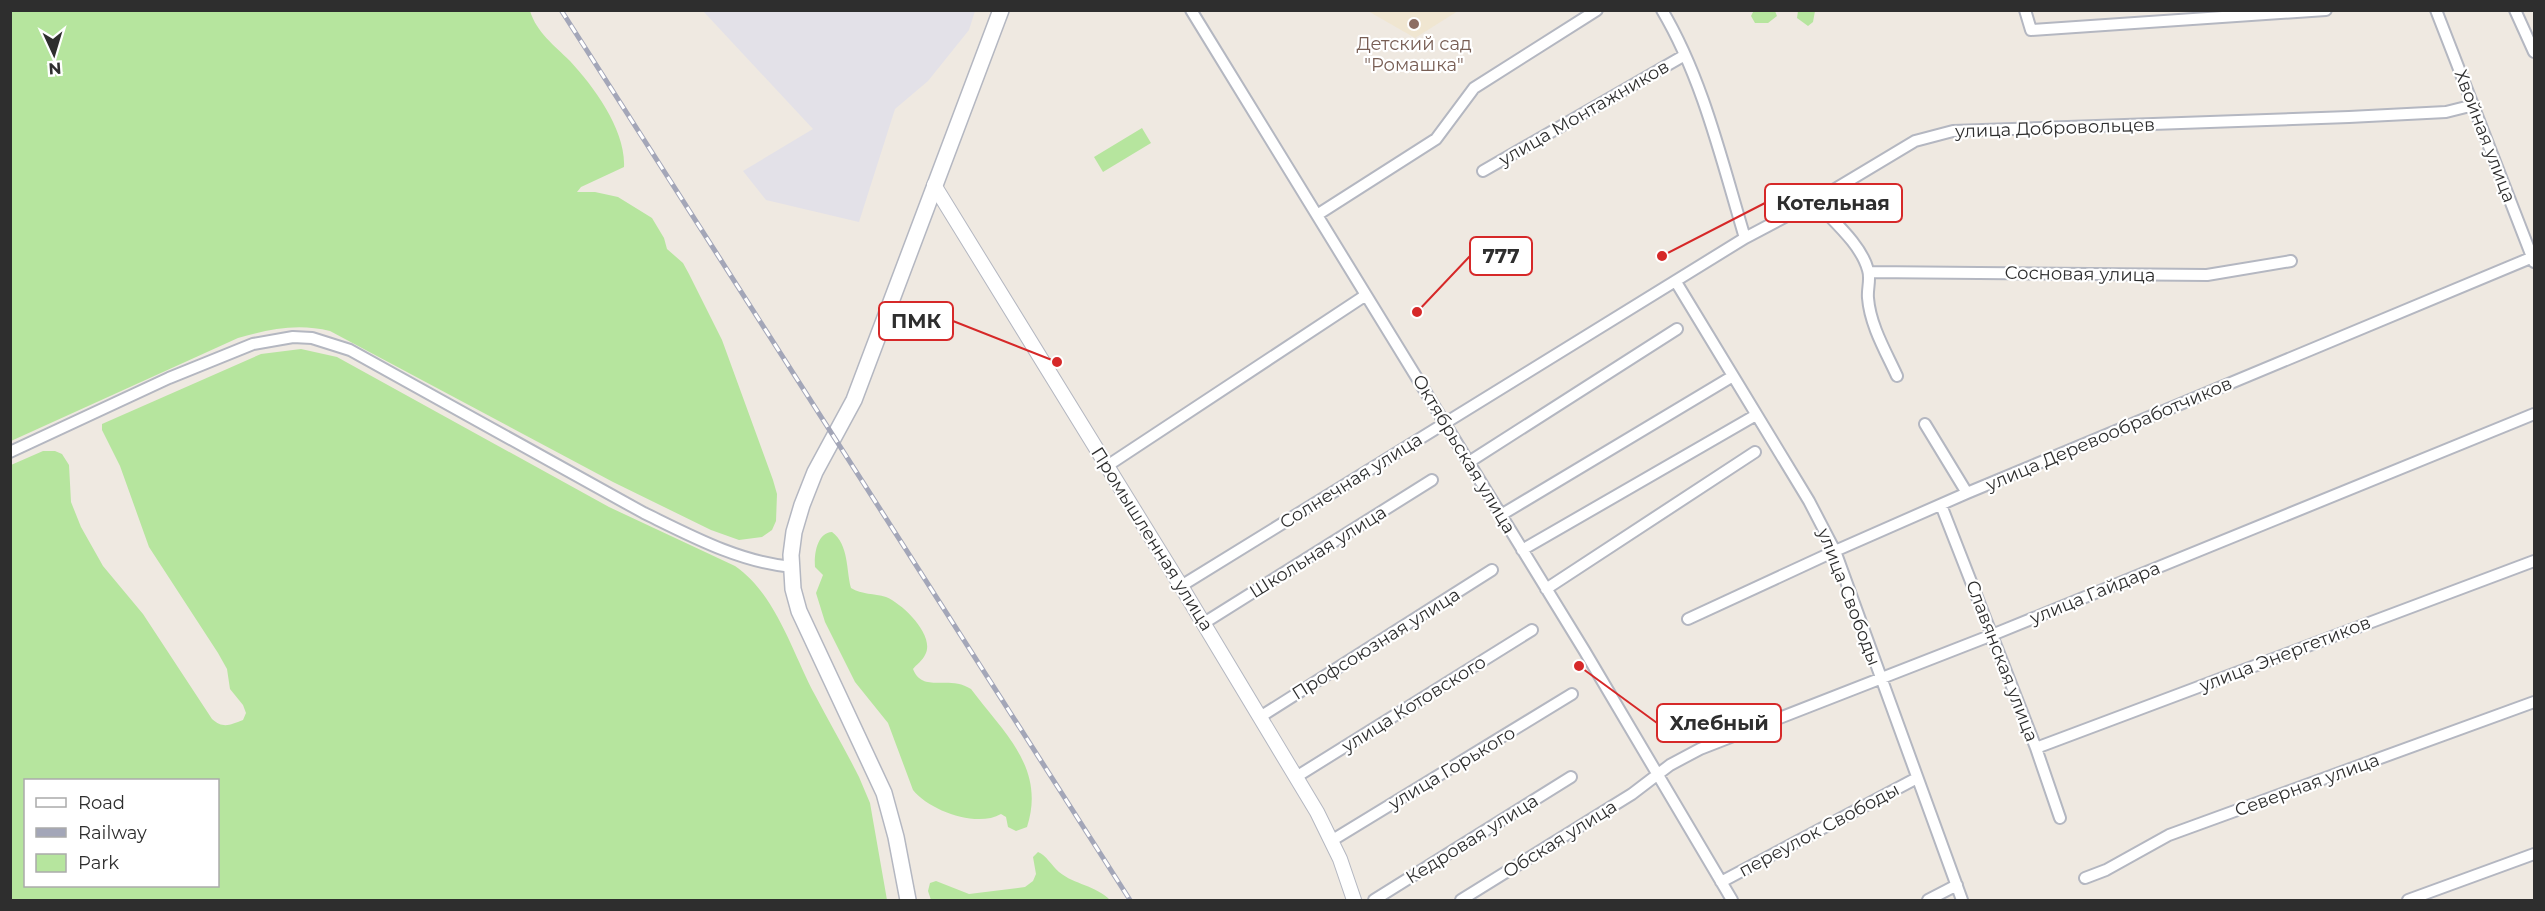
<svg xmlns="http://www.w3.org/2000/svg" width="2545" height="911" font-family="Montserrat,sans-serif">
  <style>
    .industrial { fill: #e3e1e8 }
    .education { fill: #f0e6d1 }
    .green { fill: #b6e59e; fill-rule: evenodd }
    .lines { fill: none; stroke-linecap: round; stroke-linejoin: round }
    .minor-casing { stroke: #b4b7c1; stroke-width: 14 }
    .tertiary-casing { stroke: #b4b7c1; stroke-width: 16 }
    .secondary-casing { stroke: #b4b7c1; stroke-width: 18 }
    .minor { stroke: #fff; stroke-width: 10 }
    .tertiary { stroke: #fff; stroke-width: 14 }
    .secondary { stroke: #fff; stroke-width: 15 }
    .rail-casing { stroke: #a3a6b8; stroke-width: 5 }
    .rail { stroke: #fff; stroke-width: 3; stroke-dasharray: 9; stroke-linecap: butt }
    .education-dot { fill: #8d6e63; stroke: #fff; stroke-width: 2 }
    .labels { text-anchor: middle; stroke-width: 4.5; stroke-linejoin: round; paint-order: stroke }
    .education-label { font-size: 18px; fill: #785e54; stroke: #fff }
    .street-label { font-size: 18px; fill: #2e2e2e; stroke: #fff }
    .leader { fill: none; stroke: #d62828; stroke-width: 2 }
    .callout-dot { fill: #d62828; stroke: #fff; stroke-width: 2 }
    .callout { fill: #fff; stroke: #d62828; stroke-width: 2 }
    .callout-label { font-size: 20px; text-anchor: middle; font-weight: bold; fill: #2e2e2e }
  </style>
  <rect width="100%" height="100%" fill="#efe9e1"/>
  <path class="industrial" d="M703 11H975L969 30 928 81 895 109 859 222 766 200 743 171 813 129Z"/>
  <path class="education" d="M1368 11H1458L1415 38Z"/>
  <path class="green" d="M1754 10 1775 11 1777 16 1768 23H1755L1751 16Z
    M10 11H530C537 33 554 45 570 61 594 87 626 130 624 167L581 187 577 192H595L618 197 652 218 664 238 667 249 683 263 689 274 722 340 773 480 777 494 776 521 772 530 762 537 739 540 711 530 613 482 330 331C298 323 269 329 238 338L11 441Z
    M1798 11H1815L1813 22 1808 26 1797 18Z
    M1142 128 1151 143 1103 172 1094 157Z
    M301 349 337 357 609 507 735 566C776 594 792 652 815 695 829 722 845 749 859 777L870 803 887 900H11V465L43 451H55L62 454 69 465 71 502 81 527 103 566 143 614 212 719C223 729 230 725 243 720L246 713 243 705 230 689 227 669 218 653 149 547 120 466 102 430V424L261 354ZM218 780V886H26V780Z
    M832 532C849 545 846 569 851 588 862 595 874 593 886 597 903 604 936 636 925 655 923 660 916 665 913 669 923 694 948 674 971 689 1004 733 1046 768 1027 827L1016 831 1008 827 1006 817 1001 814C977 828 930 811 913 790L888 723 855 682 825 622 816 593 823 575 815 567C814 554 817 533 832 532Z
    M1038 852C1046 855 1052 866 1059 872 1075 885 1095 885 1110 900H931L928 891 930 883 936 881 969 894 1025 887 1033 881 1036 874 1033 857Z"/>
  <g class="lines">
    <g class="minor-casing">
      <path id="minor" d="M1191 10 1584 650 1732 900
        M1662 10C1703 79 1722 162 1745 238
        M2025 10 2031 30 2326 10
        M2436 10 2534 262
        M2515 10 2534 52
        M1483 171 1685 55
        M1815 201C1833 221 1861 244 1868 270 1871 279 1867 289 1868 298 1870 325 1886 352 1897 376
        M1317 215 1436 139 1474 88 1597 10
        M1869 272 2207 275 2291 261
        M1676 282 1809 501 1835 551 1962 900
        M1925 424 1967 493
        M10 452 169 378 253 344 293 337 312 338 350 350 644 513C691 536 739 562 792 567
        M1469 462 1677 329
        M1107 466 1366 295
        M1941 505 2036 748 2060 818
        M1501 515 1733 376
        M1522 550 1756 415
        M1181 586 1745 238 1815 201 1915 141 1953 131 2349 117 2446 112 2474 105
        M1546 589 1755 452
        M1688 619 1835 551 1967 493 2533 257
        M1204 623 1432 480
        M1260 717 1492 570
        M2036 748 2534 561
        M1296 777 1532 630
        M1331 841 1572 694
        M2085 878 2106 870 2169 835 2534 702
        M1721 882 1917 778
        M1374 900 1571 777
        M1461 900 1632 794 1670 765 1700 749 1992 635 2534 414
        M1928 900 1957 885
        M2408 900 2534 854"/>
    </g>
    <g class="tertiary-casing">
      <path id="tertiary" d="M934 185 1181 586 1317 812 1340 859 1354 900"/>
    </g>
    <g class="secondary-casing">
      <path id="secondary" d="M908 900 896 837 884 793 799 611 793 589 791 555 794 532 802 505 815 472 854 400 1001 10"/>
    </g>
    <use href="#minor" class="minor"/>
    <use href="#tertiary" class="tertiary"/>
    <use href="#secondary" class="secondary"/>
    <g class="rail-casing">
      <path id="rail" d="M561 10 1130 900"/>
    </g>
    <use href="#rail" class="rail"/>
  </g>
  <circle class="education-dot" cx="1414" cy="24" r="6"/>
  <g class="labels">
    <g class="education-label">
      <text x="1414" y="50">Детский сад<tspan x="1414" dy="21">"Ромашка"</tspan></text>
    </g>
    <g class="street-label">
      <text transform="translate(1584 113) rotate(-30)" y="6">улица Монтажников</text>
      <text transform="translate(2055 128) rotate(-2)" y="6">улица Добровольцев</text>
      <text transform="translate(2485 136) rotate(69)" y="6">Хвойная улица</text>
      <text transform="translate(2080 274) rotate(1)" y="6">Сосновая улица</text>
      <text transform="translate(2109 434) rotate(-23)" y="6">улица Деревообработчиков</text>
      <text transform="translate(1464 454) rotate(59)" y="6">Октябрьская улица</text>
      <text transform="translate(1351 481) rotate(-32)" y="6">Солнечная улица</text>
      <text transform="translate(1152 539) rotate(58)" y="6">Промышленная улица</text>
      <text transform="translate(1318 552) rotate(-32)" y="6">Школьная улица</text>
      <text transform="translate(2095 593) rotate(-22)" y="6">улица Гайдара</text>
      <text transform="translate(1849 597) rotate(69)" y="6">улица Свободы</text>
      <text transform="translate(1376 644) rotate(-32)" y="6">Профсоюзная улица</text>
      <text transform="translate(2285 654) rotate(-21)" y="6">улица Энергетиков</text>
      <text transform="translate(2002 661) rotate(69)" y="6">Славянская улица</text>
      <text transform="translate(1414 704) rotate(-32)" y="6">улица Котовского</text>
      <text transform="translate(1452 768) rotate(-31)" y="6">улица Горького</text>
      <text transform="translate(2307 785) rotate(-20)" y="6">Северная улица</text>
      <text transform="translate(1819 830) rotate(-28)" y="6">переулок Свободы</text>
      <text transform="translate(1472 839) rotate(-32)" y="6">Кедровая улица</text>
      <text transform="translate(1560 839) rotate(-32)" y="6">Обская улица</text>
    </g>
  </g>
  <path class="leader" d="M1662 256L1765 203M1417 312L1470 256M1057 362L953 321M1579 666L1657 723"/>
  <g class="callout-dot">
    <circle cx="1662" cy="256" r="6"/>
    <circle cx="1417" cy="312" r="6"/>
    <circle cx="1057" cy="362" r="6"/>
    <circle cx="1579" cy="666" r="6"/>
  </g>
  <g class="callout">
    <rect x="1765" y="184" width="137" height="38" rx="6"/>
    <rect x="1470" y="237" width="62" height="38" rx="6"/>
    <rect x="879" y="302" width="74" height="38" rx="6"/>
    <rect x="1657" y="704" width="124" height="38" rx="6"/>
  </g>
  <g class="callout-label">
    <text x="1833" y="210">Котельная</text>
    <text x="1501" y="263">777</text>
    <text x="916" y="328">ПМК</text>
    <text x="1719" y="730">Хлебный</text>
  </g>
  <rect width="2545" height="911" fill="none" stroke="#2e2e2e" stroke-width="24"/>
  <rect x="24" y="779" width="195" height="108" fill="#ffffff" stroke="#ababab" stroke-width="1.5"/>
  <rect x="36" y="798" width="30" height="9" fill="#ffffff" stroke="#ababab" stroke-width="1.5"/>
  <text x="78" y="809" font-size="18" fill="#2e2e2e">Road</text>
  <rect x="36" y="828" width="30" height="9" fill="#a3a6b8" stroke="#ababab" stroke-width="1.5"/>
  <text x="78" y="839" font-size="18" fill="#2e2e2e">Railway</text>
  <rect x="36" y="854" width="30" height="18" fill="#b6e59e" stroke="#ababab" stroke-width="1.5"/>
  <text x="78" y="869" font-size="18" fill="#2e2e2e">Park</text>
  <g transform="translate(54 54) rotate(176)" stroke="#ffffff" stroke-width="4.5" paint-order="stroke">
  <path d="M0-4.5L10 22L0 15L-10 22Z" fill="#2e2e2e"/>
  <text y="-9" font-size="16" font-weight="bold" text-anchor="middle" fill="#2e2e2e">N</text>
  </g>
</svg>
